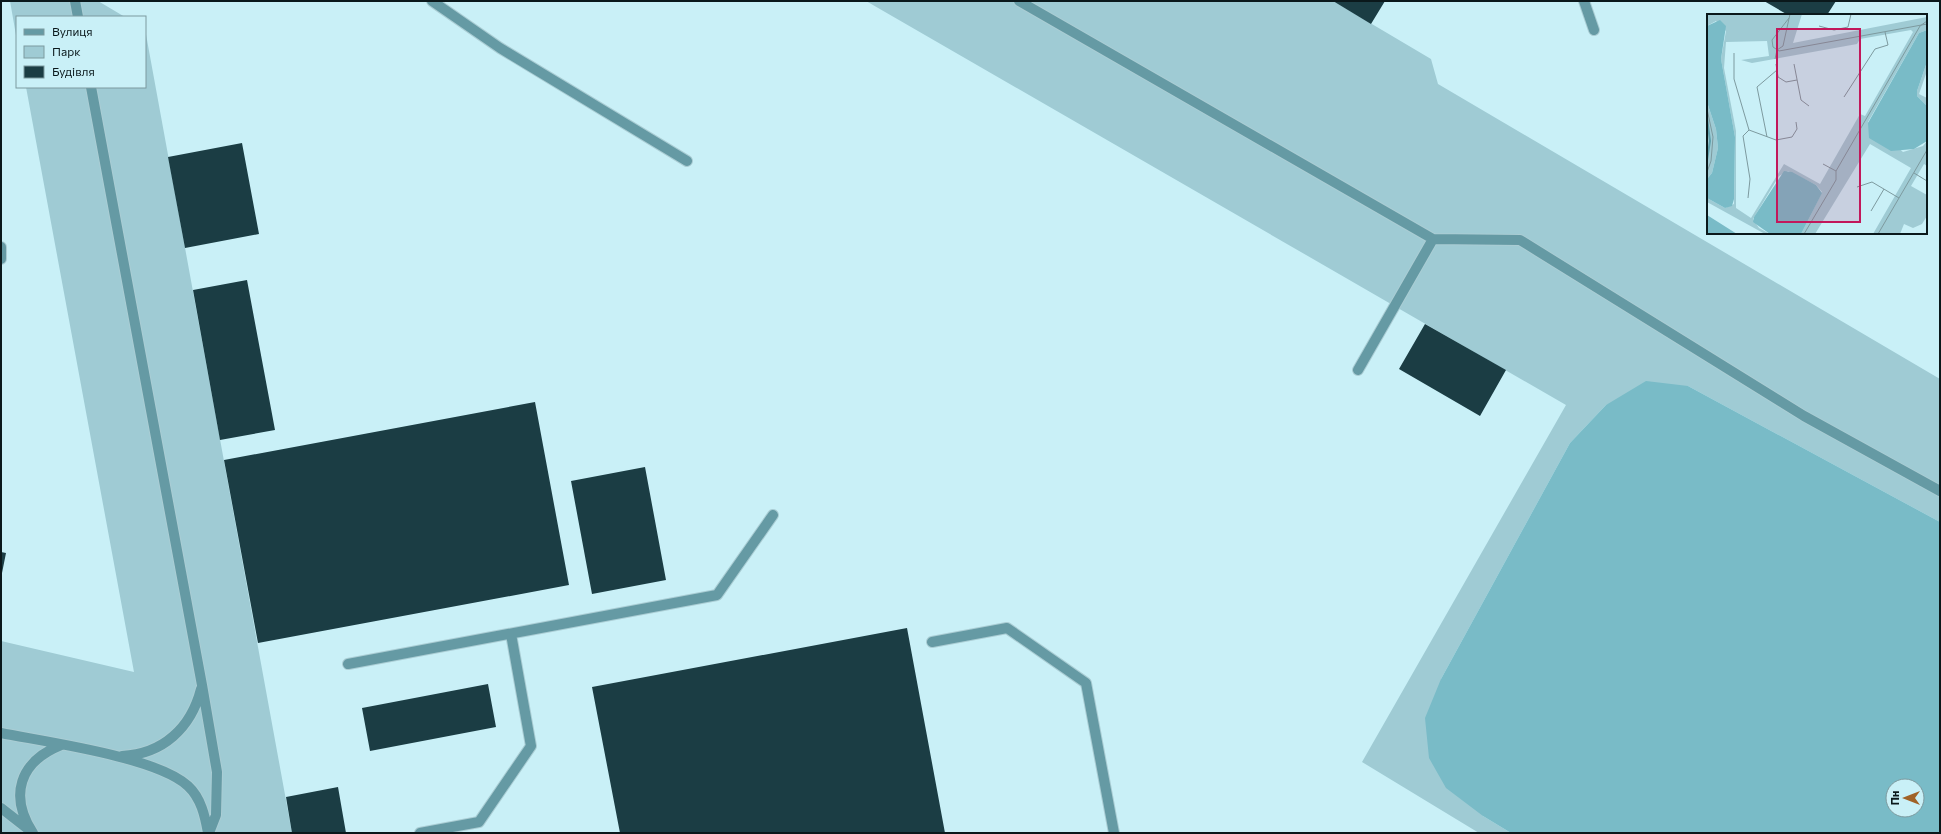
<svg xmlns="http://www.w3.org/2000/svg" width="1941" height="834" font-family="Commissioner,sans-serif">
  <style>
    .green { fill: #9fcbd4 }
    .forest { fill: #79bbc7; fill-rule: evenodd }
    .building { fill: #1b3d44 }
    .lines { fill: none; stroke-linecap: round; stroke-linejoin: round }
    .minor-casing { stroke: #aacdd4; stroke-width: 12 }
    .minor { stroke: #659aa4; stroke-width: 10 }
    .inset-river { fill: none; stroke: #5ea0ac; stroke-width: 2 }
    .inset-road { fill: none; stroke: #7d9a9f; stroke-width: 1 }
    .view { fill: #c2185b; fill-opacity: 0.15; stroke: #c2185b; stroke-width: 2 }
    .inset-edge { fill: none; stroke: #0a181b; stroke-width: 2 }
  </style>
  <rect width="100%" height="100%" fill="#c9f0f7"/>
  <path class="green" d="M10 1H98L125 17H17V41Z
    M866 1H1333L1431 59 1438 84 1940 379V522L1688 386 1606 405 1570 443 1441 679 1483 816 1511 833H1479L1362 762 1566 405Z
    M145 29 292 833H1V641L134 672 26 87H145Z"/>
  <path class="forest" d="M1646 381 1688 386 1940 522V833H1511L1483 816 1446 788 1429 758 1425 718 1441 679 1570 443 1606 405ZM1893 786H1917V810H1893Z"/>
  <path class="building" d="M1333 1H1385L1371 24Z
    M1764 1H1836L1827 15H1788Z
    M242 143 259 234 185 248 168 157Z
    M247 280 275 430 220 440 193 290Z
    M1425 324 1506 370 1480 416 1399 369Z
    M535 402 569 585 258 643 224 460Z
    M645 467 666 580 592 594 571 481Z
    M1 552 6 553 2 573 1 572Z
    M907 628 945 833H620L592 687Z
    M488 684 496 727 370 751 362 708Z
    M338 787 346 833H292L286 797Z"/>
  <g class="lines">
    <g class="minor-casing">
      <path id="minor" d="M75 1 78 17
        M432 1 500 48 687 161
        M1019 1 1433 239 1520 240 1804 416 1940 491
        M1584 1 1594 30
        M91 87 202 685 217 772 216 815 209 833
        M1 247V259
        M1358 370 1433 239
        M932 642 1007 628 1086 683 1114 833
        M348 664 717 595 773 515
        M1 733C46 742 157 757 188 786 201 798 205 816 208 833
        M122 756C163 754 191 728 201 689
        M1 808 28 829
        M33 833C9 796 19 762 61 745
        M420 833 479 822 531 746 511 634"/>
    </g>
    <use href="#minor" class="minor"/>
  </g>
  <g transform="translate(1707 14)">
    <rect width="220" height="220" fill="#c9f0f7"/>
    <path d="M0 0H95L86 29 220 3V16L212 19 161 108 196 138 216 132 220 127V152L217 150 204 172 220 181V202L215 210 206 214 197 210 193 220H166L204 154 163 130 108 220H94L115 178 109 171 81 157 72 162 46 205 52 214 63 220H58L0 188V184L18 194 27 190 28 123 14 45 19 17 9 7 0 12ZM204 16 206 18 158 102 153 100 113 170 77 150 44 204 29 194V117L17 54 19 28 60 27 62 42 34 46 45 49 150 30 153 25ZM220 48V57L212 80 220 84V92L210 82V77ZM0 88 9 115 11 134 5 159 0 165Z" fill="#9fcbd4" fill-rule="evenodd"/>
    <path d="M13 6 19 12 14 45 28 123 27 185 25 192 18 194 0 184V165L5 159 11 134 9 115 0 88V12ZM220 16V48L210 77V82L220 92V127L207 135 184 137 162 124 161 109 212 19ZM77 157 85 158 109 171 115 179 94 220H63L46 208 47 203ZM0 201 30 220H0Z" fill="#79bbc7"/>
    <path class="inset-river" d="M0 104 3 127 0 146"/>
    <path class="inset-road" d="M82 4 65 26 66 33 72 37 220 10M112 12 127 16 141 13 144 0M27 39V65L42 116M68 45 70 36 76 32 83 0M69 50 71 63 79 68 90 66M87 50 94 86 102 92M137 83 168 35 181 31 178 18M0 95 6 123 4 147 0 158M42 116 69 126 85 123 90 115 89 108M60 123 50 73 70 56M116 150 129 157M207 159 220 167M150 173 165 168 192 184M41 184 43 165 36 122 42 116M164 197 177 175M97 220 129 166V157L213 12 220 7M171 220 220 136"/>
    <path class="view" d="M70 15H153V208H70Z"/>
    <rect width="220" height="220" class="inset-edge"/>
  </g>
  <rect width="1941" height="834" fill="none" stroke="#0a181b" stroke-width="4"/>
  <rect x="16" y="16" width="130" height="72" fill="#c9f0f7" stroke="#7d9a9f"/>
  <rect x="24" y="29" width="20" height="6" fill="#659aa4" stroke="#7d9a9f"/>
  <text x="52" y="36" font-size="12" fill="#0a181b">Вулиця</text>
  <rect x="24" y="46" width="20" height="12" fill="#9fcbd4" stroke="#7d9a9f"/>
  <text x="52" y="56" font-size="12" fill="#0a181b">Парк</text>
  <rect x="24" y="66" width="20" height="12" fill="#1b3d44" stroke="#7d9a9f"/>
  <text x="52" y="76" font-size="12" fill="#0a181b">Будівля</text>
  <g transform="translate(1905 798) rotate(270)"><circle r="19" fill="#c9f0f7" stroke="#7d9a9f"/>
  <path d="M0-3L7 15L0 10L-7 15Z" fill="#a06227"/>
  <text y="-6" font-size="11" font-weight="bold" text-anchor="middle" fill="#0a181b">Пн</text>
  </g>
</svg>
